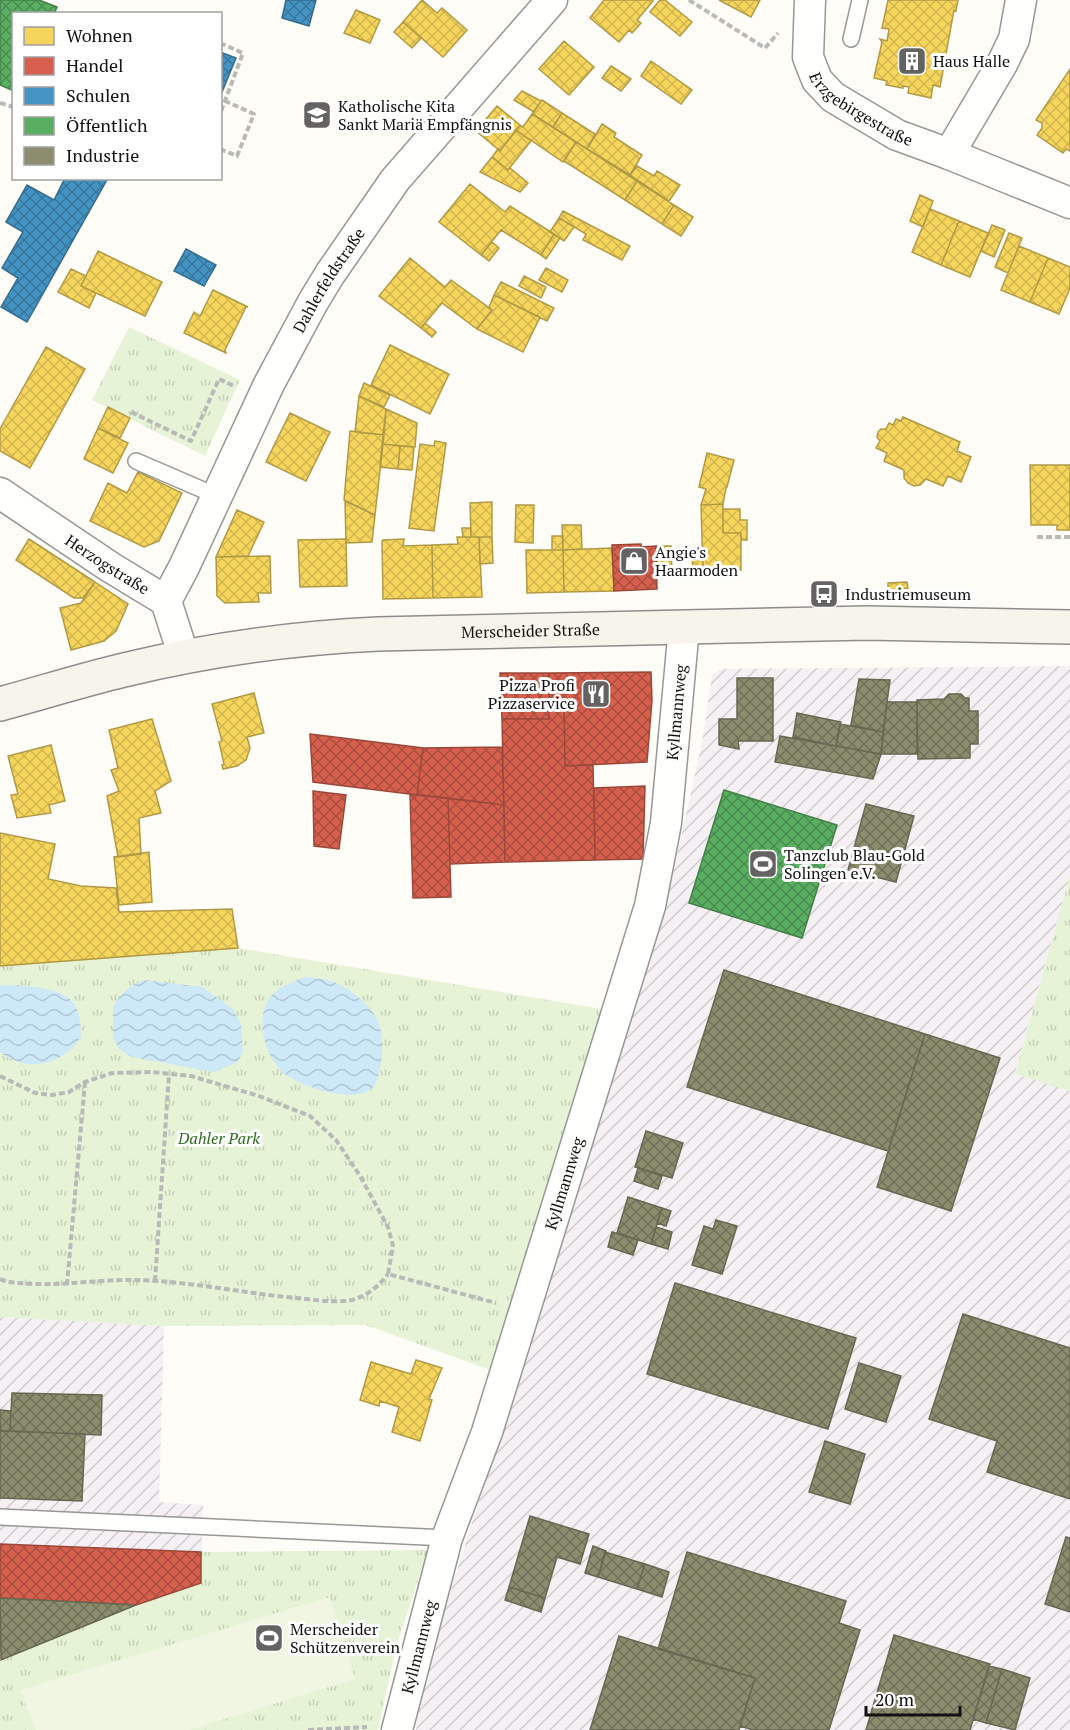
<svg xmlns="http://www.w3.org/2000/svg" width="1070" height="1730" font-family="'PT Serif',serif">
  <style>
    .industrial { fill: url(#industrial-furrows) }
    .park { fill: url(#park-tufts) }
    .pitch { fill: #f0f6e1 }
    .water { fill: url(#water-waves) }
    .homes { fill: url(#homes-cross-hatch); stroke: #b19a46; stroke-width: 1.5 }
    .shops { fill: url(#shops-cross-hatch); stroke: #9b483b; stroke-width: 1.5 }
    .schools { fill: url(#schools-cross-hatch); stroke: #346c8e; stroke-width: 1.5 }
    .public { fill: url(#public-cross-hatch); stroke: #447f49; stroke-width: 1.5 }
    .industry { fill: url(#industry-cross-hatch); stroke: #676752; stroke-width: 1.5 }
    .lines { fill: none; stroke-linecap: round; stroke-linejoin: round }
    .service-casing { stroke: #979795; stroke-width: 18 }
    .minor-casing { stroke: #979795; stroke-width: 33 }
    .secondary-casing { stroke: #8e8d8b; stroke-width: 36 }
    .path { stroke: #b9b9b8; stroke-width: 4; stroke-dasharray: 6 3; stroke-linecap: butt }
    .service { stroke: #fffffe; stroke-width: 15 }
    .minor { stroke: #fffffe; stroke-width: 30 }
    .secondary { stroke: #f6f4eb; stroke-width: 33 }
    .labels { text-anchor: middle; stroke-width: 6; stroke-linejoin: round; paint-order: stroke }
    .poi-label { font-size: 16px; fill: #111; stroke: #fff; text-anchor: start }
    .street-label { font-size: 16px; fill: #111; stroke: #fff }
    .park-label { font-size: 16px; font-style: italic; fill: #2f6b1f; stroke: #fff }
  </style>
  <defs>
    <pattern id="industrial-furrows" width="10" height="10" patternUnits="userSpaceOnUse" patternTransform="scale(1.5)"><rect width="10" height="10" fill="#f5f0f3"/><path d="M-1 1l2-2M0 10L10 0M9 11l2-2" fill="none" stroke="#d1cdcf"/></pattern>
    <pattern id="park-tufts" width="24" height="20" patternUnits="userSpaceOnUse" patternTransform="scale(1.5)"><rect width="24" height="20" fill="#e7f3d7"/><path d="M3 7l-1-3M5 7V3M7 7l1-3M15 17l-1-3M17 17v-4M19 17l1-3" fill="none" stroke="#c5cfb8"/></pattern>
    <pattern id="water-waves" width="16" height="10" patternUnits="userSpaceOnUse" patternTransform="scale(1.5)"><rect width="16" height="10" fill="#cde8f7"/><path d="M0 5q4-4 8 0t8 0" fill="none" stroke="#afc6d3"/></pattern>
    <pattern id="homes-cross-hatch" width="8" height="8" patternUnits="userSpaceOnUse" patternTransform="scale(1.5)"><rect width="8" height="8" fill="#f6d55c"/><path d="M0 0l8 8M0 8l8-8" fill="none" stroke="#d2b64f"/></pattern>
    <pattern id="shops-cross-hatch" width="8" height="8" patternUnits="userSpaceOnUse" patternTransform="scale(1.5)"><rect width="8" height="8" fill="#d6604d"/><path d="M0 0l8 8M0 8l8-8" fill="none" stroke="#ac4e3f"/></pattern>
    <pattern id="schools-cross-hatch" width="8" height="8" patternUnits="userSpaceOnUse" patternTransform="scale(1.5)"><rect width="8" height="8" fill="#4393c3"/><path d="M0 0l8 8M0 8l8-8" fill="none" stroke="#37779d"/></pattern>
    <pattern id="public-cross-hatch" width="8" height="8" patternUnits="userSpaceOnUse" patternTransform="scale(1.5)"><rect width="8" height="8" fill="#5aae61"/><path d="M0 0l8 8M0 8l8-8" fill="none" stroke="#498c4f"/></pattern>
    <pattern id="industry-cross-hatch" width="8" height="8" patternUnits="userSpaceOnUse" patternTransform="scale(1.5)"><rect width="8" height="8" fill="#8c8c6e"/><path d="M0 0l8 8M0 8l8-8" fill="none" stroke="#717159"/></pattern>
  </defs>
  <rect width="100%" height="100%" fill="#fdfcf7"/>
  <path class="industrial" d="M1070 666V875L1015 1073 1070 1091V1730H416L420 1687 661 926 702 743 712 676 720 669Z
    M0 1317 164 1326 159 1502 203 1505 201 1583 0 1661Z"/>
  <path class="park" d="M129 327 240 380 205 456 92 400Z
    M1070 875V1091L1015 1074Z
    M238 948 602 1009 490 1370 366 1325 164 1326 0 1317V966Z
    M428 1550 396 1647 378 1730H0V1661L136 1605 201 1583V1552Z"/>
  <path class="pitch" d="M330 1597 355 1679 189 1730H36L20 1690Z"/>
  <path class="water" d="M305 977C313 978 321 978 328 980 346 984 376 1008 380 1027 383 1039 383 1056 380 1068 378 1077 377 1087 368 1091 349 1102 303 1087 286 1075 265 1059 254 1019 270 997 279 986 293 982 305 977Z
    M144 980 202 987 233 1009 241 1024 242 1040 243 1051 238 1062 214 1072 132 1057 119 1049 113 1037V1006L123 993 133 985Z
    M0 985C21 985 69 986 77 1009 81 1018 80 1028 81 1037 63 1065 27 1074 0 1052Z"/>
  <path class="homes" d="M422 0 437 13 442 8 467 30 443 57 403 22Z
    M604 0H652L653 1 637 20 641 23 632 33 629 30 619 42 590 18Z
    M660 0H665L692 22 680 36 650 12Z
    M719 0H760L751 17Z
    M888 0H958L956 11 954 10 940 87 933 85 931 98 908 93 909 87 903 86V88L886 85 887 81 874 78 882 42 880 39 887 41 889 29 882 28Z
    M356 10 380 20 370 43 344 33Z
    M403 22 421 38 412 48 394 32Z
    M564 41 594 67 569 95 539 69Z
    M651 61 692 90 681 104 641 76Z
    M611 66 631 79 621 91 602 78Z
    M1070 69V151L1066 149 1063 153 1037 135 1042 128V123L1036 120Z
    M522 91 541 101 534 112 514 100Z
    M542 100 562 113 553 127 532 114Z
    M497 106 520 125 500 151 476 131Z
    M562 113 595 134 587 149 553 127Z
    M532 114 576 142 563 162 516 130 520 125 523 127Z
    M602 124 616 133 614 137 642 155 630 175 587 149Z
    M516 130 531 141 508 170 492 157 498 149 500 151Z
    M576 142 637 181 625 200 564 161Z
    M492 157 508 170 510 168 528 183 520 192 480 172Z
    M637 166 654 176 657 171 680 185 669 201 630 175Z
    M637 181 674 205 662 224 625 200Z
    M470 184 505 212 510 206 554 234 541 255 501 230 481 255 439 222Z
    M920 195 933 201 923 227 910 221Z
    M674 205 693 217 681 236 662 224Z
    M930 209 959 221 941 265 912 252Z
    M563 211 630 246 622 260 583 240 586 234 559 218Z
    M559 218 574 227 564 241 550 232Z
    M959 221 988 233 970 277 941 265Z
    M992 225 1005 230 994 257 981 251Z
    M1009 233 1022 238 1008 273 995 267Z
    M554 234 560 238 546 259 541 255Z
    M492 242 499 248 489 261 481 255Z
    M1019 246 1048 258 1030 302 1001 290Z
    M98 251 162 282 145 316 81 286Z
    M410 258 445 287 451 280 492 310 477 329 442 303 421 328 379 296Z
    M1048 258 1070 267V288L1059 314 1030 302Z
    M546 268 568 280 562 292 539 280Z
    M71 269 86 276 81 286 96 293 89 308 58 292Z
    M524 276 546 287 541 298 519 286Z
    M501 282 554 308 547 321 494 295Z
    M213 290 248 307H246L225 350 226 353 184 333 194 312 200 316Z
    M494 295 540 317 523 352 477 329 492 310 489 307Z
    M425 323 436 332 432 337 421 328Z
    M390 345 449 374 430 414 371 385Z
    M46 347 85 369 30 468 0 451V429Z
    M364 383 390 395 384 407 359 396Z
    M359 396 386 409 384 435 355 432Z
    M108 407 130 418 120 438 98 428Z
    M386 409 417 423 415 447 382 444Z
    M290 413 330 432 306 481 266 462Z
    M903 417 960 442 957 451 971 457 961 482 948 476 943 486 926 479 920 485 914 486 908 483 904 478V470L884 461 887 453 876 448 880 441 877 437 878 432 881 429H886L889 423 893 425 896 419 901 421Z
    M98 428 128 443 113 473 84 459Z
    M350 431 384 435 375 515 344 500Z
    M435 441 446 443 434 531 409 528 420 444 434 446Z
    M382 444 400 446 398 469 380 467Z
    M400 446 414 447 412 470 398 469Z
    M707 453 734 460 727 487 726 488 723 504 701 505 706 489 699 487Z
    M1030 465H1070V530H1057V525H1031Z
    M138 472 182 493 159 541 144 547 90 521 108 483 127 493Z
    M345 501 375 515 372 542 346 543Z
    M492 502V537H471L470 503Z
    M723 504V533H741V570L703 572 701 505Z
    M516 505H534L533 543 515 542Z
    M723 509H740V520H747V540H741V533H723Z
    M237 510 264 522 248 556 216 557Z
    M562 525H581L582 549 563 550Z
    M462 528H471V537H463Z
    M552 536H563V550H552Z
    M457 537H479L482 597 433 598 432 545 458 544Z
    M479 537H492L493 563 480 564Z
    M29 539 95 582 83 598H74L16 560Z
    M346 539 347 586 300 587 298 540Z
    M404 539 403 546 432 545 433 598 383 599 382 541 383 540Z
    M656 546H671L672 574H657Z
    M612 548 614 591 564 592 563 550Z
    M526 550H563L564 592 527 593Z
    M703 554V571H693L692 555Z
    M270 556 271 593H258L259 602H256L225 603 217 596 216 557Z
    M95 582 128 604 116 631 104 641 71 650 60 608 81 603Z
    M907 582 908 588 888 590V583Z
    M254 693 264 733 247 737 250 748 246 760 237 766 223 769 222 765 224 764 219 742 222 741 212 704Z
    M152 719 171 781 155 791 161 813 139 818 141 854 118 857 107 796 119 791 111 770 118 768 109 730Z
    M51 745 65 801 49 805 51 813 17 818 11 795 18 794 8 756Z
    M0 833 55 844 48 879 81 886 116 888 119 912 232 909 238 948 0 966Z
    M149 852 152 902 119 905 114 857Z
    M416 1360 442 1368 429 1399 432 1400 420 1441 392 1432 399 1407 380 1401 379 1406 360 1400 371 1362 411 1374Z"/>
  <path class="shops" d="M641 544V547L656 546 657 589 614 591 612 545Z
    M651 672 652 700 647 762 565 766 564 702 549 703V673Z
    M500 673H549V719H502Z
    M564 702 565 766 593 765 595 860 505 862 502 719H549V703Z
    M310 734 423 748 417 795 313 782Z
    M502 747 504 805 417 795 423 748Z
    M645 786 643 859 595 860 594 788Z
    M313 791 346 795 339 849 314 846Z
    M410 794 448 798 451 897 413 898Z
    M448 798 504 805 505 862 450 864Z
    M0 1544 201 1552V1583L136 1605 0 1598Z"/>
  <path class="schools" d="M286 0H316L309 26 282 18Z
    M220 52 236 58 220 97Z
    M65 178H108L27 322 1 307 18 278 2 268 23 232 6 222 27 185 54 200Z
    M186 249 216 265 204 286 174 271Z"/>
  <path class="public" d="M0 0H39L57 7 54 14H14V91L0 85Z
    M724 790 837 825 802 938 689 903Z"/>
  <path class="industry" d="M737 678H773V741H738L739 749 719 745V719H737Z
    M859 679 890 680 883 732 851 725Z
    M949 694H961L965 698H969V711H978V744H970V758L918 759 917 700 944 699Z
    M887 702H917V754H881Z
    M797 713 841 722 836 746 793 737Z
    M840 724 883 732 881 754 836 746Z
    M780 736 881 754 873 779 775 762Z
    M866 804 914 816 896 882 848 870Z
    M724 970 925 1034 888 1151 687 1087Z
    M925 1034 1000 1058 951 1211 877 1187Z
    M646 1131 683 1143 672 1178 635 1167Z
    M638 1168 662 1176 658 1189 634 1181Z
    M628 1197 662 1208 651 1244 617 1233Z
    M662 1208 671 1211 666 1226 657 1223Z
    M716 1220 737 1226 722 1274 692 1265 704 1226 713 1229Z
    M656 1227 672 1232 668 1249 651 1244Z
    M612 1232 638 1240 633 1255 608 1247Z
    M675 1283 856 1338 828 1429 647 1374Z
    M963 1314 1070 1348V1499L987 1472 997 1441 929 1419Z
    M859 1363 901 1376 886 1422 845 1409Z
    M12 1393 102 1395 101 1435 10 1431Z
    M0 1410 11 1411 10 1431H0Z
    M0 1431 85 1434 82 1501 0 1498Z
    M825 1441 865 1454 850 1504 809 1492Z
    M530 1516 589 1534 580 1564 557 1557 545 1598 509 1587Z
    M1066 1537 1070 1538V1612L1045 1604Z
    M593 1546 606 1551 598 1577 585 1573Z
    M605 1552 645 1564 637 1589 598 1577Z
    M687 1552 846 1601 839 1623 860 1630 829 1730H753L740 1726 755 1678 658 1649Z
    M645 1564 669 1572 662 1597 637 1589Z
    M509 1587 545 1598 541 1612 505 1600Z
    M0 1598 136 1605 1 1660Z
    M894 1635 990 1664 970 1730H866Z
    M619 1636 755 1678 739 1730H590Z
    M989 1666 1002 1669 986 1723 973 1719Z
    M1002 1669 1030 1678 1015 1730 986 1723Z"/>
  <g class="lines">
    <g class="service-casing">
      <path id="service" d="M851 39 860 0
        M136 461 217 496
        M0 1517 447 1538"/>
    </g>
    <g class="minor-casing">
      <g id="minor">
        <path id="s1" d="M810 0 808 57 817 80 833 97 897 135 949 154 1070 203"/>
        <path d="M949 154 1002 64 1014 39 1021 0"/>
        <path id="s2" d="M0 493 110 567 166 601 184 657"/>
        <path id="s3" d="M166 601 184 567 269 384 313 302 330 274 395 180 552 0"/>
        <path id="s4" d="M397 1730 447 1538 487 1432 650 906 666 823 684 627"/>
      </g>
    </g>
    <g class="secondary-casing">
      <g id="secondary">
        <path id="s5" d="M0 704C41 693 82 680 124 670 206 650 293 638 378 634L867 623 1070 627"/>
      </g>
    </g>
    <path class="path" d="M689 0 765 48 778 33
      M220 43 243 53 220 114
      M0 103 14 107
      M220 149 237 156 254 114 225 101
      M131 412 191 441 219 379 234 386
      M1037 537H1070
      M0 1076 35 1093 52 1095 69 1092 85 1082 112 1073 151 1072 191 1076 259 1096 310 1116 336 1140 360 1176 388 1227 393 1246 388 1274 496 1303
      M0 1279C12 1284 23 1283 36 1284 67 1285 97 1280 128 1280 185 1280 240 1293 297 1298 314 1300 335 1303 352 1300 367 1296 379 1286 388 1274
      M155 1281 169 1074
      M67 1285 85 1082
      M308 1730 367 1727"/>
    <use href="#service" class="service"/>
    <use href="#minor" class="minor"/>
    <use href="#secondary" class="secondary"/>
  </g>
  <defs>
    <g id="building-square" transform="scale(1.5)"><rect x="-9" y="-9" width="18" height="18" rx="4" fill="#646362" stroke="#fff"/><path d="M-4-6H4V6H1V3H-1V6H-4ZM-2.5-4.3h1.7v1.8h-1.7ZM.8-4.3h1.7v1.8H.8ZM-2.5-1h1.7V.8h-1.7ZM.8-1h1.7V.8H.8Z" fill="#fff"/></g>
    <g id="school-square" transform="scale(1.5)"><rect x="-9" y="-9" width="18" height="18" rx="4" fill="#646362" stroke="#fff"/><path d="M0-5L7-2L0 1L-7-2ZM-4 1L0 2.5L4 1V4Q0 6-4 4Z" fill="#fff"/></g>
    <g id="shop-square" transform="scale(1.5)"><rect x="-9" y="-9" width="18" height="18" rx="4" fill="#646362" stroke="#fff"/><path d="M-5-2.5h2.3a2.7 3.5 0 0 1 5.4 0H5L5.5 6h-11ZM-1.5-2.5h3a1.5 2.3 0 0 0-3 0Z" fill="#fff"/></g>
    <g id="bus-square" transform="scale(1.5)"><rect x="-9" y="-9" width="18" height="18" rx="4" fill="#646362" stroke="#fff"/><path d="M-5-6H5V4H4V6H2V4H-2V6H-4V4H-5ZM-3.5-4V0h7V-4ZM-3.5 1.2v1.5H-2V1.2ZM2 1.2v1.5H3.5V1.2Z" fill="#fff"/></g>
    <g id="restaurant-square" transform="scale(1.5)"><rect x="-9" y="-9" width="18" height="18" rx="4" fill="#646362" stroke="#fff"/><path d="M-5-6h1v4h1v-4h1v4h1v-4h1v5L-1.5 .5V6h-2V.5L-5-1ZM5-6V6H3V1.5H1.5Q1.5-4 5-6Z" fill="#fff"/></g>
    <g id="stadium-square" transform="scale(1.5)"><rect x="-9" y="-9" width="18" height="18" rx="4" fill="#646362" stroke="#fff"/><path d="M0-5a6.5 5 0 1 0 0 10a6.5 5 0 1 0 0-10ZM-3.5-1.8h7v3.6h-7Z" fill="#fff"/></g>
  </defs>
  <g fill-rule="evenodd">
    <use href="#building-square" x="912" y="61"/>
    <use href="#school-square" x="317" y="115"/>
    <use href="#shop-square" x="634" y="561"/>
    <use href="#bus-square" x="824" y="594"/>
    <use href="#restaurant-square" x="596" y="694"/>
    <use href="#stadium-square" x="763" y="864"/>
    <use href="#stadium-square" x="269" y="1638"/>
  </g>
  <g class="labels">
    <g class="poi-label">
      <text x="933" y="67">Haus Halle</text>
      <text x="338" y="112">Katholische Kita<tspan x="338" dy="18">Sankt Mariä Empfängnis</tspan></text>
      <text x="655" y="558">Angie's<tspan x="655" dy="18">Haarmoden</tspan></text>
      <text x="845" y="600">Industriemuseum</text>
      <text x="575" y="691" text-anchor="end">Pizza Profi<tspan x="575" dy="18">Pizzaservice</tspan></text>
      <text x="784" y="861">Tanzclub Blau-Gold<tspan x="784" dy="18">Solingen e.V.</tspan></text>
      <text x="290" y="1635">Merscheider<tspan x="290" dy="18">Schützenverein</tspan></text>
    </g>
    <g class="street-label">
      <text dy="6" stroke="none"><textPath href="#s1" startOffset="135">Erzgebirgestraße</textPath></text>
      <text dy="6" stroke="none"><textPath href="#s3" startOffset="360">Dahlerfeldstraße</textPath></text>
      <text dy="6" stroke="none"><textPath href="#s2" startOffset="129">Herzogstraße</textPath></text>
      <text dy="6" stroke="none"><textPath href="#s5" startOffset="538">Merscheider Straße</textPath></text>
      <text dy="6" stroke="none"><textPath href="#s4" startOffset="1058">Kyllmannweg</textPath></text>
      <text dy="6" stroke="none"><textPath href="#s4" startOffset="572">Kyllmannweg</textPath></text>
      <text dy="6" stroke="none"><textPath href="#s4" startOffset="86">Kyllmannweg</textPath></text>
    </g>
    <g class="park-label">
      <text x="219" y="1144">Dahler Park</text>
    </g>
  </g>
  <rect x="12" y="12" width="210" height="168" fill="#ffffff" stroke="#a0a0a0" stroke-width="1.5"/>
  <rect x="24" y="27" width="30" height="18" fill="#f6d55c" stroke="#a0a0a0" stroke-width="1.5"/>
  <text x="66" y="42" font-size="18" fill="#111111">Wohnen</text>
  <rect x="24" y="57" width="30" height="18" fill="#d6604d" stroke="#a0a0a0" stroke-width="1.5"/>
  <text x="66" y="72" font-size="18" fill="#111111">Handel</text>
  <rect x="24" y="87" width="30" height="18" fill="#4393c3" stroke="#a0a0a0" stroke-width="1.5"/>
  <text x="66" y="102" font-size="18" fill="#111111">Schulen</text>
  <rect x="24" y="117" width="30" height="18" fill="#5aae61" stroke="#a0a0a0" stroke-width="1.5"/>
  <text x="66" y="132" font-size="18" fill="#111111">Öffentlich</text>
  <rect x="24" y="147" width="30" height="18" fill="#8c8c6e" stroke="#a0a0a0" stroke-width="1.5"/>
  <text x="66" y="162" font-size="18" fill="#111111">Industrie</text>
  <path d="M866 1706v9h94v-9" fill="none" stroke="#111111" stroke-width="3"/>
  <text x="875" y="1706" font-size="18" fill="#111111" stroke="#ffffff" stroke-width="4.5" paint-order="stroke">20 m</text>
</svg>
